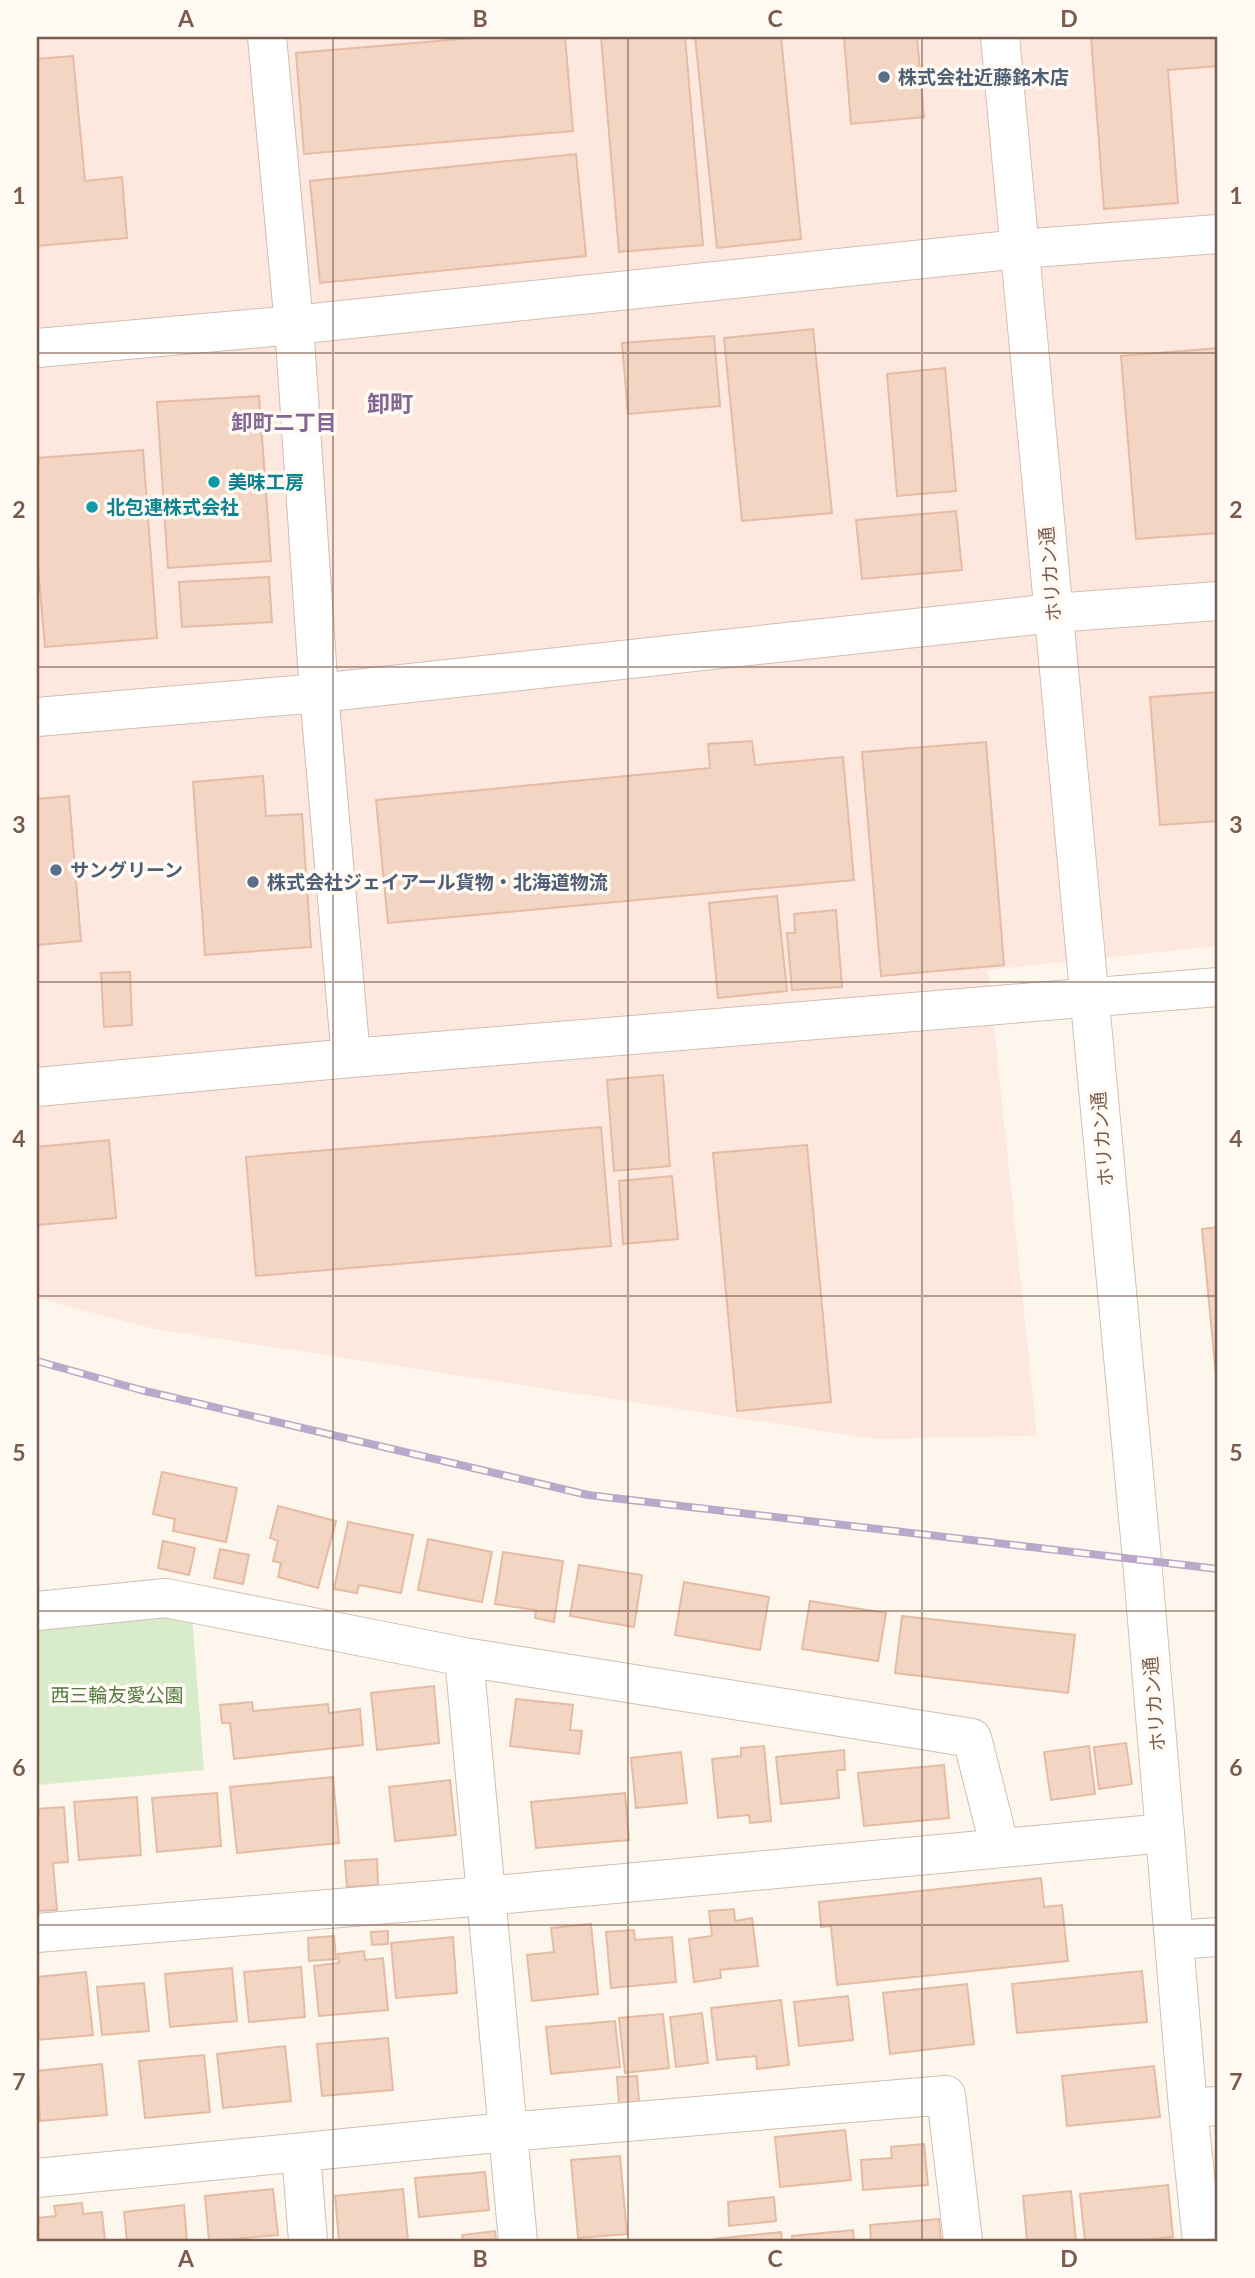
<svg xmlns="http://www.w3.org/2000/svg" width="1255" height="2278" font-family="Lato,'Noto Sans JP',sans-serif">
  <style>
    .commercial { fill: #fde8e0 }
    .green { fill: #d8ecc9 }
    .building { fill: #f3d5c3; stroke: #e6bba3; stroke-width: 2 }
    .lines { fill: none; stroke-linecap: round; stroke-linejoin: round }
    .street-casing { stroke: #d1beb0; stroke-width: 40 }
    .secondary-casing { stroke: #d6c0b0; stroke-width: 40 }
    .street { stroke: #fff; stroke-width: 38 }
    .secondary { stroke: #fff; stroke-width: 38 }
    .rail-casing { stroke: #b9a8c9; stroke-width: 8 }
    .rail { stroke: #fffaf3; stroke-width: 5; stroke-dasharray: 16; stroke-linecap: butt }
    .grid { fill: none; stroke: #7a5c4d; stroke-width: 2; stroke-opacity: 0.55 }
    .service-dot { fill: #5c6f8a; stroke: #fffaf3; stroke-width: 2.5 }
    .culture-dot { fill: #0f9aa8; stroke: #fffaf3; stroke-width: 2.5 }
    .labels { text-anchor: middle; stroke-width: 7; stroke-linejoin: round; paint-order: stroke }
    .service-label { font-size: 19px; font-weight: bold; fill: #4e5e75; stroke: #fffaf3; text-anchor: start }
    .culture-label { font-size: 19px; font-weight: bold; fill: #0d838f; stroke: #fffaf3; text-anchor: start }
    .street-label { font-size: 19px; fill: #7a5c4d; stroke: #fffaf3 }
    .park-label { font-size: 19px; fill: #537a41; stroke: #fffaf3 }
    .neighbourhood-label { font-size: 21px; font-weight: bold; fill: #846695; stroke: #fffaf3 }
    .quarter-label { font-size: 23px; font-weight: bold; fill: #846695; stroke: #fffaf3 }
    .neatline { fill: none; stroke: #7a5c4d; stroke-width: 2.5 }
    .grid-label { font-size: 23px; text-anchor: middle; font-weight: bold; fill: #7a5c4d }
  </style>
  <rect width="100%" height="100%" fill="#fdf6ec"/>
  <path class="commercial" d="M37 37H1218V946L988 970 1037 1436 875 1439 154 1329 37 1298Z"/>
  <path class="green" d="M191 1604 204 1770 37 1785V1611Z"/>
  <path class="building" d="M485 37H565L573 131 304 154 296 53Z
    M601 37H685L703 245 619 252Z
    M695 37H781L801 239 717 248Z
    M844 37H917L924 117 851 124Z
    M1091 37H1218V66L1168 70 1178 203 1104 209Z
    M73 56 85 181 122 177 127 238 37 246V59Z
    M576 154 586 256 320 283 310 181Z
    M813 329 832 513 742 521 724 338Z
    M714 336 720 406 628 414 622 343Z
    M1218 348V533L1136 539 1121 356Z
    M945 368 956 491 897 496 887 374Z
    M259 396 271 561 168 568 157 402Z
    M143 450 157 638 45 647 37 555V458Z
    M956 511 962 570 862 579 856 520Z
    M269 577 272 622 182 627 179 582Z
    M1218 692V821L1160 825 1150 697Z
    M752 741 755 765 843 757 854 880 388 923 376 800 710 768 708 744Z
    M986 742 1004 965 881 976 862 752Z
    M263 776 266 816 302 814 311 947 205 955 193 782Z
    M69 796 81 941 37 945V799Z
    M777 896 787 991 718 998 709 903Z
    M836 910 842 987 792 990 787 933H795L794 914Z
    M130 972 132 1025 104 1027 101 973Z
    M663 1075 670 1166 614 1171 607 1080Z
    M601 1127 611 1246 256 1276 246 1157Z
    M109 1140 116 1218 37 1225V1147Z
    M807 1145 831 1402 737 1411 713 1153Z
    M672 1176 678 1239 623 1244 619 1181Z
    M1218 1227V1396L1202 1229Z
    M162 1472 237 1488 226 1542 173 1531 175 1519 153 1514Z
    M278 1506 336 1521 318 1588 278 1577 281 1563 273 1561 278 1541 270 1538Z
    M348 1522 413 1535 401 1593 359 1585 357 1593 334 1589Z
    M428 1539 492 1552 482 1602 418 1590Z
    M163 1541 195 1548 189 1575 158 1568Z
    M220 1549 249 1555 243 1584 214 1578Z
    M503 1552 563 1561 554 1622 535 1618 536 1610 495 1604Z
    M579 1565 642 1575 634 1627 570 1616Z
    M684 1582 769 1597 760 1650 675 1635Z
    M810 1601 886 1613 878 1661 802 1649Z
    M902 1616 1075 1635 1068 1693 895 1673Z
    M434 1686 439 1743 377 1750 371 1693Z
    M516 1699 573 1705 570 1730 582 1731 579 1754 510 1746Z
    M252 1702 253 1711 328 1704 329 1713 360 1709 363 1745 234 1759 230 1723H222L220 1705Z
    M1126 1743 1132 1784 1099 1789 1094 1747Z
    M764 1746 771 1821 750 1823 749 1815 718 1818 712 1759 741 1756V1748Z
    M1089 1746 1095 1794 1051 1800 1044 1752Z
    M844 1750 845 1770H837L839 1798 781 1804 776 1757Z
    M681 1752 687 1803 636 1808 631 1758Z
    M944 1765 949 1818 864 1826 858 1773Z
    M333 1777 339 1843 237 1853 230 1787Z
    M450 1780 456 1835 395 1841 389 1787Z
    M217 1793 221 1846 157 1852 152 1798Z
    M625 1793 629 1840 536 1848 531 1802Z
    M137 1797 141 1855 79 1860 74 1802Z
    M64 1807 68 1862 53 1863 57 1910 37 1911V1809Z
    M377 1859 378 1885 347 1887 345 1861Z
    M1041 1878 1044 1907 1062 1905 1068 1961 837 1985 831 1926 821 1927 819 1902Z
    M734 1909 735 1921 752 1918 758 1966 720 1970 721 1978 694 1982 689 1939 712 1936 709 1911Z
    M591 1924 598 1994 532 2001 527 1955 554 1952 551 1928Z
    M634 1930 635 1940 672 1937 676 1982 611 1988 606 1932Z
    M388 1931V1944L372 1945 371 1932Z
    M334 1936 336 1959 309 1961 308 1938Z
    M453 1937 457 1993 396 1998 391 1943Z
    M364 1951 365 1960 383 1958 388 2010 319 2016 314 1966 339 1963 338 1954Z
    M301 1967 305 2017 249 2022 244 1972Z
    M232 1968 237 2021 170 2027 165 1974Z
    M1142 1971 1147 2022 1017 2033 1012 1984Z
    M86 1972 93 2035 37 2040V1977Z
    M144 1983 149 2031 102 2035 97 1987Z
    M967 1984 974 2044 890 2054 883 1993Z
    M848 1996 853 2040 799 2046 794 2002Z
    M781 2000 789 2065 757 2069 756 2056 717 2060 711 2008Z
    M702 2013 708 2063 676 2067 670 2017Z
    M663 2014 669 2068 625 2073 619 2018Z
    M615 2021 620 2067 551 2074 546 2027Z
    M388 2038 393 2090 322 2096 317 2044Z
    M285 2046 291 2101 223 2108 217 2054Z
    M204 2055 210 2112 145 2118 139 2061Z
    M102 2064 107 2115 40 2121 37 2071Z
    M1154 2066 1160 2117 1067 2126 1062 2076Z
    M637 2076 639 2102 619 2103 617 2077Z
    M845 2130 851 2180 780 2187 775 2137Z
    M924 2144 928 2185 863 2190 861 2160 892 2158 891 2147Z
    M620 2156 627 2234 578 2238 571 2160Z
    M485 2172 489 2210 419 2217 415 2178Z
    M1168 2185 1173 2237 1130 2241H1085L1080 2194Z
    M273 2189 278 2235 209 2241 205 2196Z
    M403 2189 408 2241H339L335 2196Z
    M1071 2191 1076 2241H1027L1023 2196Z
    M774 2197 776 2221 729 2226 728 2202Z
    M82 2203 83 2214 102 2212 105 2241H37V2218L56 2216 54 2206Z
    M184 2205 187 2241H127L124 2212Z
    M939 2219 941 2241H871L870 2225Z
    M853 2230 854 2241H792V2236Z
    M495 2231 496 2241H460H463L462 2235Z
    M781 2232 782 2241H714V2239Z"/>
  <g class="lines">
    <g class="street-casing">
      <path id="street" d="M267 37 294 325 319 693 351 1058
        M37 348 294 325 1020 249 1218 234
        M37 717 319 693 1053 613 1218 601
        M37 1087 351 1058 1218 987
        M37 1611 166 1598 464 1657 972 1738 1000 1848
        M464 1657 518 2241
        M37 1933 485 1896 1165 1833
        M1174 1940 1218 1937
        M1188 2108 1218 2106
        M301 2153 308 2241
        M37 2178 507 2132 946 2095 963 2241"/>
    </g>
    <g class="secondary-casing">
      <path id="secondary" d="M1000 37 1142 1560 1188 2108 1202 2241"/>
    </g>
    <use href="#street" class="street"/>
    <use href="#secondary" class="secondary"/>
    <g class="rail-casing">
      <path id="rail" d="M37 1361 141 1390 588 1495 1218 1569"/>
    </g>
    <use href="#rail" class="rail"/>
  </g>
  <path class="grid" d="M333 37V2241M628 37V2241M922 37V2241M37 353H1218M37 667H1218M37 982H1218M37 1296H1218M37 1611H1218M37 1925H1218"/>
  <g class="service-dot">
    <circle cx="884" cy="77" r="7"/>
    <circle cx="56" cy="870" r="7"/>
    <circle cx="253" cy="882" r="7"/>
  </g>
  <g class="culture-dot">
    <circle cx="214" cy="482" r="7"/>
    <circle cx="92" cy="507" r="7"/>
  </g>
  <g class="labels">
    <g class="service-label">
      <text x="898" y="84">株式会社近藤銘木店</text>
      <text x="70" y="877">サングリーン</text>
      <text x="267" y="889">株式会社ジェイアール貨物・北海道物流</text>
    </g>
    <g class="culture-label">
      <text x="228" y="489">美味工房</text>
      <text x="106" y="514">北包連株式会社</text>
    </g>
    <g class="street-label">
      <text transform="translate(1050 574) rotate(-95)" y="7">ホリカン通</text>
      <text transform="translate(1102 1139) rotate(-95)" y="7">ホリカン通</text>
      <text transform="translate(1154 1704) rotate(-95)" y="7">ホリカン通</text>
    </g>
    <g class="park-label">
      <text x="117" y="1702">西三輪友愛公園</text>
    </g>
    <g class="neighbourhood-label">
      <text x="284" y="430">卸町二丁目</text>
    </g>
    <g class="quarter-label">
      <text x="390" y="412">卸町</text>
    </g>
  </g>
  <rect width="1255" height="2278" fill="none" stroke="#fffaf3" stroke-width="77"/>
  <rect x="38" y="38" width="1178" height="2202" class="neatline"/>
  <g class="grid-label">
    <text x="186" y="27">A</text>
    <text x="480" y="27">B</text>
    <text x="775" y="27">C</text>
    <text x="1069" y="27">D</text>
    <text x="19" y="204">1</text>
    <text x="1236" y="204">1</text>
    <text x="19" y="518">2</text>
    <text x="1236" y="518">2</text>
    <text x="19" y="833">3</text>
    <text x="1236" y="833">3</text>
    <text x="19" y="1147">4</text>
    <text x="1236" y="1147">4</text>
    <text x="19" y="1461">5</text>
    <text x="1236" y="1461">5</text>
    <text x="19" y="1776">6</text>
    <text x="1236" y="1776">6</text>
    <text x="19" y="2090">7</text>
    <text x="1236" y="2090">7</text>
    <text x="186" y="2267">A</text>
    <text x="480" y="2267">B</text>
    <text x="775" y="2267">C</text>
    <text x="1069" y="2267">D</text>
  </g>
</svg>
